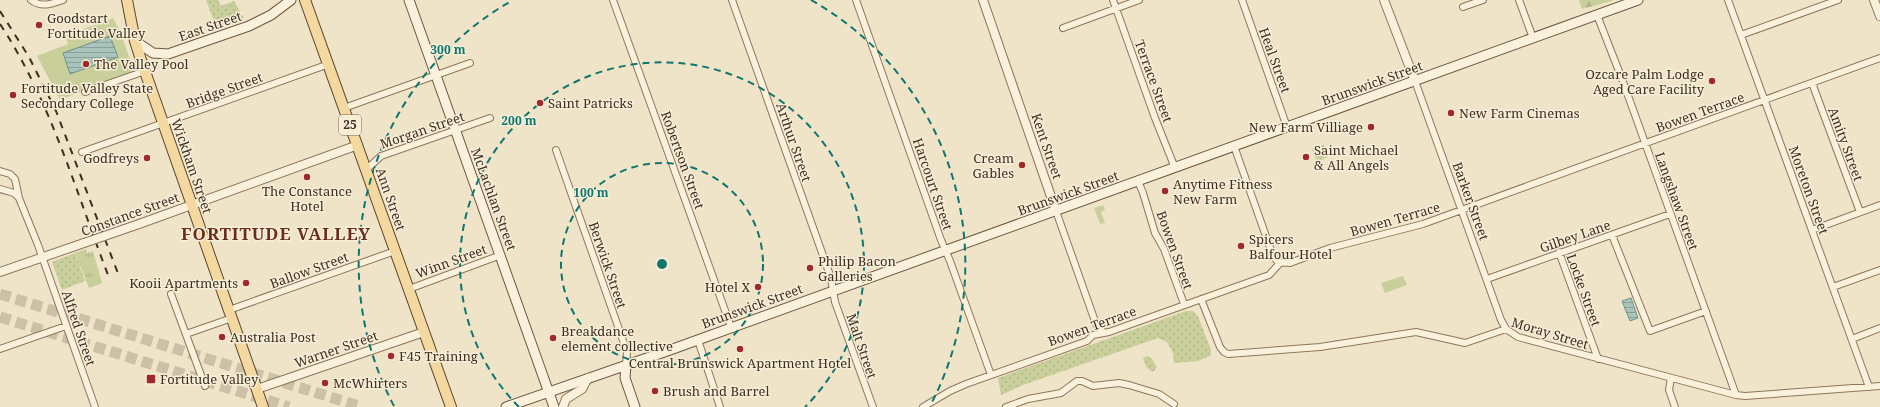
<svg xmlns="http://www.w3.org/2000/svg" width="1880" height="407" font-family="'Noto Serif',serif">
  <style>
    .grass { fill: url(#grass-tufts) }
    .forest { fill: url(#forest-firs) }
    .park { fill: url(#park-dots) }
    .garden { fill: #c9cf9b }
    .water { fill: url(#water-rules); stroke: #6f938a }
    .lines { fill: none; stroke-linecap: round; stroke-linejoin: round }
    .motorway-tunnel { stroke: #ccc0a6; stroke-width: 11; stroke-dasharray: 11 5.5; stroke-linecap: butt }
    .minor-casing { stroke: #8d765c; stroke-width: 8 }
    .tertiary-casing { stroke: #8d765c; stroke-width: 10 }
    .secondary-casing { stroke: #6f573f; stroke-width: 11 }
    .primary-casing { stroke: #5b4430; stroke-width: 12 }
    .minor { stroke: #faf1dc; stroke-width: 6 }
    .tertiary { stroke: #faf1dc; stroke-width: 8 }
    .secondary { stroke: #faf1dc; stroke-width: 9 }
    .primary { stroke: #f3d9a0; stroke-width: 10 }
    .rail { stroke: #3d2e20; stroke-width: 2; stroke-dasharray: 7 7; stroke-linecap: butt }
    .tertiary-bridge-casing { stroke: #8d765c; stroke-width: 10; stroke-linecap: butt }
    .tertiary-bridge { stroke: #faf1dc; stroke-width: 8 }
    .ring { fill: none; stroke: #0f766e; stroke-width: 2; stroke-dasharray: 7 5 }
    .poi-dot { fill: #9e2a2b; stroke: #f7eed8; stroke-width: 1.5 }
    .labels { text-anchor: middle; stroke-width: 3; stroke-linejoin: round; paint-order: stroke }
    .shield { fill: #f7eed8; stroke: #756857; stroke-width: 1 }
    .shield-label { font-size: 12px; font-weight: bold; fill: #3d2e20 }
    .poi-label { font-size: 13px; fill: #3d2e20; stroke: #f7eed8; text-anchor: start }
    .street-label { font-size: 13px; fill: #3d2e20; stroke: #f7eed8 }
    .district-label { font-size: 17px; font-weight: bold; letter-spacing: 1px; fill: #6b2e1e; stroke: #f7eed8 }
    .centre { fill: #0f766e; stroke: #f7eed8; stroke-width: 2 }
    .ring-label { font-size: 12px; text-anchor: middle; font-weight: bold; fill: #0f766e; stroke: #f7eed8; stroke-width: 3; stroke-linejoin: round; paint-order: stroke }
  </style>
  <defs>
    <pattern id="grass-tufts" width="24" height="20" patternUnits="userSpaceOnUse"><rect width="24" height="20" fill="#c9cf9b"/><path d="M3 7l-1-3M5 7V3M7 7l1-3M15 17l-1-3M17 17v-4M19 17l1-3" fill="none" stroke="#aeb285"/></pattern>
    <pattern id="forest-firs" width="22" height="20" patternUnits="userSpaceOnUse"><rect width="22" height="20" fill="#c9cf9b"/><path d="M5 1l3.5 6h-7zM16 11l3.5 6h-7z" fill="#aeb285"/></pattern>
    <pattern id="park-dots" width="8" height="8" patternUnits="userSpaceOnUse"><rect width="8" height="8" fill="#c9cf9b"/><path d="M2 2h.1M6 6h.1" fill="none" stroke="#aeb285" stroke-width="1.8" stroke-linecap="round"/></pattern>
    <pattern id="water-rules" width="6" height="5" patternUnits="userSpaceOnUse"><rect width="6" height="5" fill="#a9c4bc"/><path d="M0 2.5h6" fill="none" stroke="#8ba098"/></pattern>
  </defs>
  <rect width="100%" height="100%" fill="#f0e4c8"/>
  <path class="grass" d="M86 249 87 253 93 251 102 283 89 288 75 253Z"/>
  <path class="forest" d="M1579 0H1612V1L1582 9Z
    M1324 145 1328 157 1319 161 1321 170 1312 149Z"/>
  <path class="park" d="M206 0H218L221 6 234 1 244 18 216 27Z
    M75 253 85 281 62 290 52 262Z
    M1186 311H1193L1198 316 1211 350 1210 356 1198 361 1174 363 1173 353 1167 342 1158 338 1023 385 1001 395 998 378Z
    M1147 356 1151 358 1157 367 1153 372C1147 370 1145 365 1143 358Z"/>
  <path class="garden" d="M113 18 120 31 134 71 60 100 37 56 68 44 65 36Z
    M1103 205 1105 210 1101 212 1105 223 1100 224 1094 208Z
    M1403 276 1407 285 1385 293 1381 283Z"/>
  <path class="water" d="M110 36 118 57 70 74 63 53Z
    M1631 298 1638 318 1630 321 1622 301Z"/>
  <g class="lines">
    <path class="motorway-tunnel" d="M0 294 362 407
      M0 317 289 407"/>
    <g class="minor-casing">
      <path id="minor" d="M31 0C41 8 52 4 63 0
        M613 0 731 327
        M732 0 831 278 835 302 873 407
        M856 0 941 240 950 261 991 375
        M1113 0 1155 118 1175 168
        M1242 0 1287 127
        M1519 0 1533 38
        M1728 0 1869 387
        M1463 7 1483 0
        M1597 15 1622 79 1736 395
        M1063 28 1139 0
        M1741 35 1838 0
        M1415 81 1501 320 1506 329 1518 337 1736 395 1745 396 1880 386
        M1812 83 1860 212
        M85 92 145 71
        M344 108 470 63
        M1234 146 1273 256 1278 262 1290 263 1330 248 1423 224 1880 58
        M556 150 627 352 626 365
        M82 152 329 64
        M367 169 381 156 490 118
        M0 171 10 174 15 179 19 198 38 245 95 407
        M1138 181 1143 193 1155 233 1164 249 1184 304
        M0 189 14 193 19 198
        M1056 211 1096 324 1103 332
        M1812 230 1880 205
        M1612 235 1650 331 1706 311
        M1559 252 1598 359
        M1487 279 1670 214
        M1833 287 1880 270
        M409 289 501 255
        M171 294 205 386
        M1201 299 1220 347 1224 352 1228 354 1320 347 1416 332 1465 343 1506 329
        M229 310 395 251
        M186 334 232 318
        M1852 339 1880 328
        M698 340 720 407
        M0 349 66 326
        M1671 378 1669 390 1675 407
        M923 407 950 391 966 384 1087 341 1093 335 1109 332 1269 275 1280 263
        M1006 407 1028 399 1061 393 1077 381H1082L1093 386 1119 383 1129 385 1159 394 1174 404"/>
    </g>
    <g class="tertiary-casing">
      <path id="tertiary" d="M983 0 1056 211
        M1384 0 1415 81
        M1874 0 1880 16
        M139 224 358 145
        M0 272 84 243
        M257 389 424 332
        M563 407 566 399 582 389 588 378"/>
    </g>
    <g class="secondary-casing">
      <path id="secondary" d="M409 0 554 407
        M135 41 153 53 168 54 249 26 271 15 291 0
        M626 365 625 378 635 407
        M506 407 670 350 1638 0"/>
    </g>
    <g class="primary-casing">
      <path id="primary" d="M127 0 135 41 142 63 263 407
        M305 0 451 407"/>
    </g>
    <use href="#minor" class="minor"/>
    <use href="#tertiary" class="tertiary"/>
    <use href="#secondary" class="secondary"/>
    <use href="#primary" class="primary"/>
    <path class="rail" d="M0 11 29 57 56 111 119 276
      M0 24C52 103 76 193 110 280"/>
    <g class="tertiary-bridge-casing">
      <path id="tertiary-bridge" d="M84 243 139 224"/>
    </g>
    <use href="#tertiary-bridge" class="tertiary-bridge"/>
  </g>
  <g class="ring">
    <circle cx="662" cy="264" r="101"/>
    <path d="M519 407A202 202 0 1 1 805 407"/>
    <path d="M394 406A303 303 0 0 1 513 0M811 0A303 303 0 0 1 930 406"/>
  </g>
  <g class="poi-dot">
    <circle cx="39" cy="25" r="4"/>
    <circle cx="86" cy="64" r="4"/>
    <circle cx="1712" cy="81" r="4"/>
    <circle cx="13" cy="95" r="4"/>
    <circle cx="540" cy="103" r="4"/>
    <circle cx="1451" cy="113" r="4"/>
    <circle cx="1371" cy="127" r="4"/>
    <circle cx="1306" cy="157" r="4"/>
    <circle cx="147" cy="158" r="4"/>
    <circle cx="1022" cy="165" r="4"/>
    <circle cx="307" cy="177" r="4"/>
    <circle cx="1165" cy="191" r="4"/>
    <circle cx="1241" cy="246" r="4"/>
    <circle cx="810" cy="268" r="4"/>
    <circle cx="246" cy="283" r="4"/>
    <circle cx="758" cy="287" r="4"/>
    <circle cx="222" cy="337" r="4"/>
    <circle cx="553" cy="338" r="4"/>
    <circle cx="740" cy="349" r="4"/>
    <circle cx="391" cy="356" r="4"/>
    <rect x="146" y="374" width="10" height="10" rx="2"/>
    <circle cx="325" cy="383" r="4"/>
    <circle cx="655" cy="391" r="4"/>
  </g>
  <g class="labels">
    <rect class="shield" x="339" y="115" width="22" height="20" rx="3"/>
    <g class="shield-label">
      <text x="350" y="129">25</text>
    </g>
    <g class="poi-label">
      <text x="47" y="23">Goodstart<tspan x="47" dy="15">Fortitude Valley</tspan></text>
      <text x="94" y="69">The Valley Pool</text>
      <text x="1704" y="79" text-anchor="end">Ozcare Palm Lodge<tspan x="1704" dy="15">Aged Care Facility</tspan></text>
      <text x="21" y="93">Fortitude Valley State<tspan x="21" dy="15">Secondary College</tspan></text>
      <text x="548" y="108">Saint Patricks</text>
      <text x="1459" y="118">New Farm Cinemas</text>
      <text x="1363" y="132" text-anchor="end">New Farm Villiage</text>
      <text x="1314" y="155">Saint Michael<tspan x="1314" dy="15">&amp; All Angels</tspan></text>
      <text x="139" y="163" text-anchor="end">Godfreys</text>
      <text x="1014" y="163" text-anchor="end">Cream<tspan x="1014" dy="15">Gables</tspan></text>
      <text x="1173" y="189">Anytime Fitness<tspan x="1173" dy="15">New Farm</tspan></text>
      <text x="307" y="196" text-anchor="middle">The Constance<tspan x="307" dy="15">Hotel</tspan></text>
      <text x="1249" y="244">Spicers<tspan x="1249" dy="15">Balfour Hotel</tspan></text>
      <text x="818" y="266">Philip Bacon<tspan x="818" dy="15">Galleries</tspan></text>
      <text x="238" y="288" text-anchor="end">Kooii Apartments</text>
      <text x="750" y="292" text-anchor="end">Hotel X</text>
      <text x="561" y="336">Breakdance<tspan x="561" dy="15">element collective</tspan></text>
      <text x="230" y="342">Australia Post</text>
      <text x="399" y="361">F45 Training</text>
      <text x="740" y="368" text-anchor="middle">Central Brunswick Apartment Hotel</text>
      <text x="160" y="384">Fortitude Valley</text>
      <text x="333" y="388">McWhirters</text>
      <text x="663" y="396">Brush and Barrel</text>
    </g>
    <g class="street-label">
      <text transform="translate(210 26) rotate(-19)" y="5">East Street</text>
      <text transform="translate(1275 60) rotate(70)" y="5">Heal Street</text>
      <text transform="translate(1154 81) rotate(70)" y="5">Terrace Street</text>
      <text transform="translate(1372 83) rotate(-20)" y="5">Brunswick Street</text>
      <text transform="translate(224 90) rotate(-20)" y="5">Bridge Street</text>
      <text transform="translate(1700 112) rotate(-20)" y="5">Bowen Terrace</text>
      <text transform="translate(422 130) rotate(-19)" y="5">Morgan Street</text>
      <text transform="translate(794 142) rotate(71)" y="5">Arthur Street</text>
      <text transform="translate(1846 144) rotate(70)" y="5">Amity Street</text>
      <text transform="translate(1047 146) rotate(71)" y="5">Kent Street</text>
      <text transform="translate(683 160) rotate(70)" y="5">Robertson Street</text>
      <text transform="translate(192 166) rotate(71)" y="5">Wickham Street</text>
      <text transform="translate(933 184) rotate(71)" y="5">Harcourt Street</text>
      <text transform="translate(1809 190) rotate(70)" y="5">Moreton Street</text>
      <text transform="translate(1068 193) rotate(-20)" y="5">Brunswick Street</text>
      <text transform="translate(391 199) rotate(71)" y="5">Ann Street</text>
      <text transform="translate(494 199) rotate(70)" y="5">McLachlan Street</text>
      <text transform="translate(1471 201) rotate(70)" y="5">Barker Street</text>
      <text transform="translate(1677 201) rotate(70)" y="5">Langshaw Street</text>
      <text transform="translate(130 214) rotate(-20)" y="5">Constance Street</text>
      <text transform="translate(1395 219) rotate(-16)" y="5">Bowen Terrace</text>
      <text transform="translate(1575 236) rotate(-19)" y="5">Gilbey Lane</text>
      <text transform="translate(1175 250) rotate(70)" y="5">Bowen Street</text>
      <text transform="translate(451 261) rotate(-20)" y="5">Winn Street</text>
      <text transform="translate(608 265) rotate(71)" y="5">Berwick Street</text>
      <text transform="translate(309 270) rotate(-20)" y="5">Ballow Street</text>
      <text transform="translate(1584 290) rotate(70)" y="5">Locke Street</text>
      <text transform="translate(752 306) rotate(-20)" y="5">Brunswick Street</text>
      <text transform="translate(1092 326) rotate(-20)" y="5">Bowen Terrace</text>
      <text transform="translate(79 328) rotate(71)" y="5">Alfred Street</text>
      <text transform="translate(1550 333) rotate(17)" y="5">Moray Street</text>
      <text transform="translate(862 346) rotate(71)" y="5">Malt Street</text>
      <text transform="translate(336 349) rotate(-19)" y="5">Warner Street</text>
    </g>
    <g class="district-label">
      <text x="276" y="240">FORTITUDE VALLEY</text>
    </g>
  </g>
  <circle cx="662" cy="264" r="6" class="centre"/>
  <g class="ring-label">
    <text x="448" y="54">300 m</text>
    <text x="519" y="125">200 m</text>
    <text x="591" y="197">100 m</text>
  </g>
</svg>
